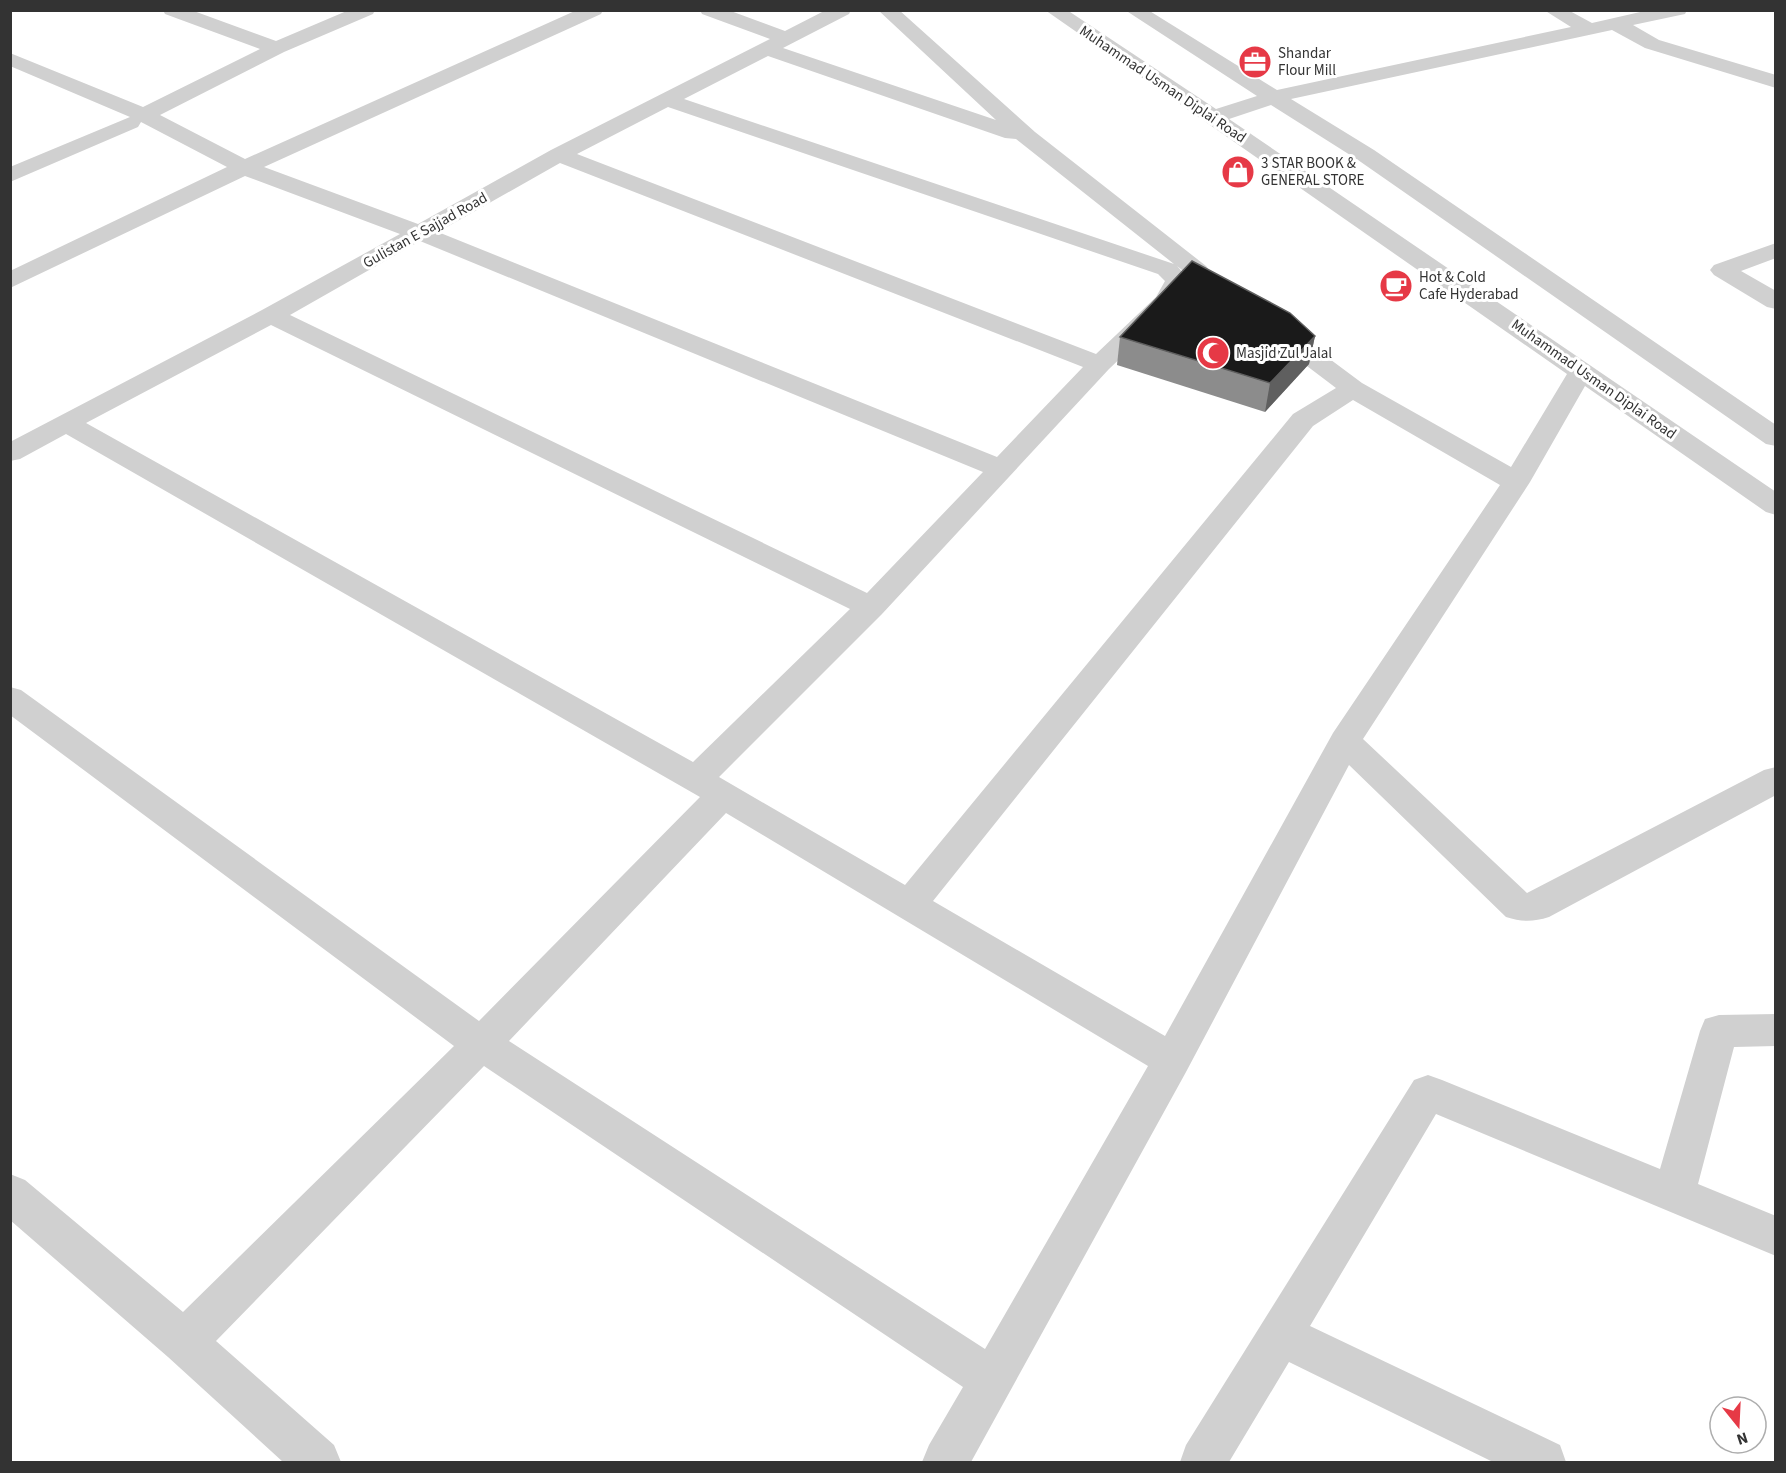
<svg xmlns="http://www.w3.org/2000/svg" width="1786" height="1473" font-family="'Source Sans 3',sans-serif">
  <style>
    .lines { fill: none; stroke-linecap: round; stroke-linejoin: round }
    .minor { fill: #d0d0d0; fill-rule: evenodd }
    .wall { fill: #8c8c8c }
    .shaded-wall { fill: #5f5f5f }
    .building { fill: #1a1a1a; stroke: #5f5f5f; stroke-width: 1.5 }
    .labels { text-anchor: middle; stroke-width: 6; stroke-linejoin: round; paint-order: stroke }
    .far-poi-label { font-size: 15px; fill: #333; stroke: #fff; text-anchor: start }
    .far-street-label { font-size: 15px; fill: #333; stroke: #fff }
  </style>
  <rect width="100%" height="100%" fill="#fff"/>
  <g class="lines">
    <path class="minor" d="M163 10H191L276 41 349 10H375L373 14 284 52 160 115 245 159 577 10H603L601 14 264 167 418 224 551 150 770 39 702 14 700 10H728L785 31 826 10H851L849 14 783 48 996 120 878 10H899L1035 132 1206 266 1210 271 1206 276C1193 279 1187 274 1177 266L1190 280 1175 306 1109 369 882 614 719 777 905 885 1293 414 1336 388 1266 335 1262 330 1266 325 1275 322 1284 325 1362 383 1511 467 1567 374 1045 10H1067L1216 109 1257 96 1125 10H1148L1277 90 1571 27 1544 10H1568L1592 23 1649 10H1687L1685 14 1633 25 1659 40 1776 75V88L1645 48 1612 30 1291 99 1374 150 1776 425V446L1766 444 1358 160 1271 105 1229 119 1776 492V515L1766 512 1585 386 1530 482 1363 739 1527 893 1764 770 1776 767V795L1549 917C1533 922 1522 922 1506 917L1349 765 1186 1072 971 1462H922L929 1445 963 1387 484 1066 216 1341 334 1445 341 1462H283L168 1357 10 1220V1174L25 1180 183 1312 454 1046 10 715V687L21 690 479 1021 700 797 66 434 20 459 10 461V442L262 310 400 234 245 176 10 288V271L227 167 141 122 138 127 10 182V167L130 117 10 66V53L143 107 260 49 165 14ZM768 56 1005 138 1016 139 1174 264 684 99ZM668 107 1158 274 1165 281 1156 297 1096 354 577 154ZM560 163 1083 367 997 457 438 232ZM420 241 983 472 867 593 290 315ZM271 325 850 609 693 762 86 423ZM1353 400 1500 485 1333 733 1165 1036 933 901 1313 426ZM726 813 1148 1066 985 1349 509 1041Z
      M1776 243V258L1741 271 1776 291V309L1767 307 1714 275 1710 270 1714 265Z
      M1776 1014V1046L1734 1047 1698 1184 1776 1216V1256L1436 1114 1310 1326 1560 1445 1566 1462H1493L1289 1362 1229 1462H1180L1186 1445 1414 1080 1428 1075 1442 1080 1660 1169 1700 1031 1705 1019 1719 1015Z"/>
  </g>
  <path class="wall" d="M1315 336 1309 364 1265 412 1117 365 1120 337Z"/>
  <path class="shaded-wall" d="M1315 336 1309 364 1265 412 1270 383Z"/>
  <path class="building" d="M1192 261 1290 313 1315 336 1270 383 1120 337Z"/>
  <defs>
    <g id="office-disc" transform="scale(1.725)"><circle r="9.5" fill="#e63946" stroke="#fff"/><path d="M-6-3h4V-5.5h4V-3h4V5H-6ZM-1-4.5V-3h2v-1.5ZM-6 0V1H6V0Z" fill="#fff"/></g>
    <g id="shop-disc" transform="scale(1.725)"><circle r="9.5" fill="#e63946" stroke="#fff"/><path d="M-5-2.5h2.3a2.7 3.5 0 0 1 5.4 0H5L5.5 6h-11ZM-1.5-2.5h3a1.5 2.3 0 0 0-3 0Z" fill="#fff"/></g>
    <g id="cafe-disc" transform="scale(1.725)"><circle r="9.5" fill="#e63946" stroke="#fff"/><path d="M-5.5-4.5H6V0H3Q3 3.5 0 3.5H-2.5Q-5.5 3.5-5.5 0ZM3-3.2v2h1.7v-2ZM-6 4.5H4V6H-6Z" fill="#fff"/></g>
    <g id="mosque-disc" transform="scale(1.725)"><circle r="9.5" fill="#e63946" stroke="#fff"/><path d="M3.5-4.9A6 6 0 1 0 3.5 4.9A5 5 0 1 1 3.5-4.9Z" fill="#fff"/></g>
  </defs>
  <g fill-rule="evenodd">
    <use href="#office-disc" x="1255" y="62"/>
    <use href="#shop-disc" x="1238" y="172"/>
    <use href="#cafe-disc" x="1396" y="286"/>
    <use href="#mosque-disc" x="1213" y="353"/>
  </g>
  <g class="labels">
    <g class="far-poi-label">
      <text x="1278" y="58">Shandar<tspan x="1278" dy="17">Flour Mill</tspan></text>
      <text x="1261" y="168">3 STAR BOOK &amp;<tspan x="1261" dy="17">GENERAL STORE</tspan></text>
      <text x="1419" y="282">Hot &amp; Cold<tspan x="1419" dy="17">Cafe Hyderabad</tspan></text>
      <text x="1236" y="358">Masjid Zul Jalal</text>
    </g>
    <g class="far-street-label">
      <text transform="translate(1163 84) rotate(34)" y="5">Muhammad Usman Diplai Road</text>
      <text transform="translate(425 230) rotate(-29)" y="5">Gulistan E Sajjad Road</text>
      <text transform="translate(1594 379) rotate(35)" y="5">Muhammad Usman Diplai Road</text>
    </g>
  </g>
  <rect width="1786" height="1473" fill="none" stroke="#333333" stroke-width="24"/>
  <g transform="translate(1738 1425) rotate(162)"><circle r="28" fill="#ffffff" stroke="#adadad" stroke-width="1.5"/>
  <path d="M0-4.5L10 22L0 15L-10 22Z" fill="#e63946"/>
  <text y="-9" font-size="16" font-weight="bold" text-anchor="middle" fill="#333333">N</text>
  </g>
</svg>
